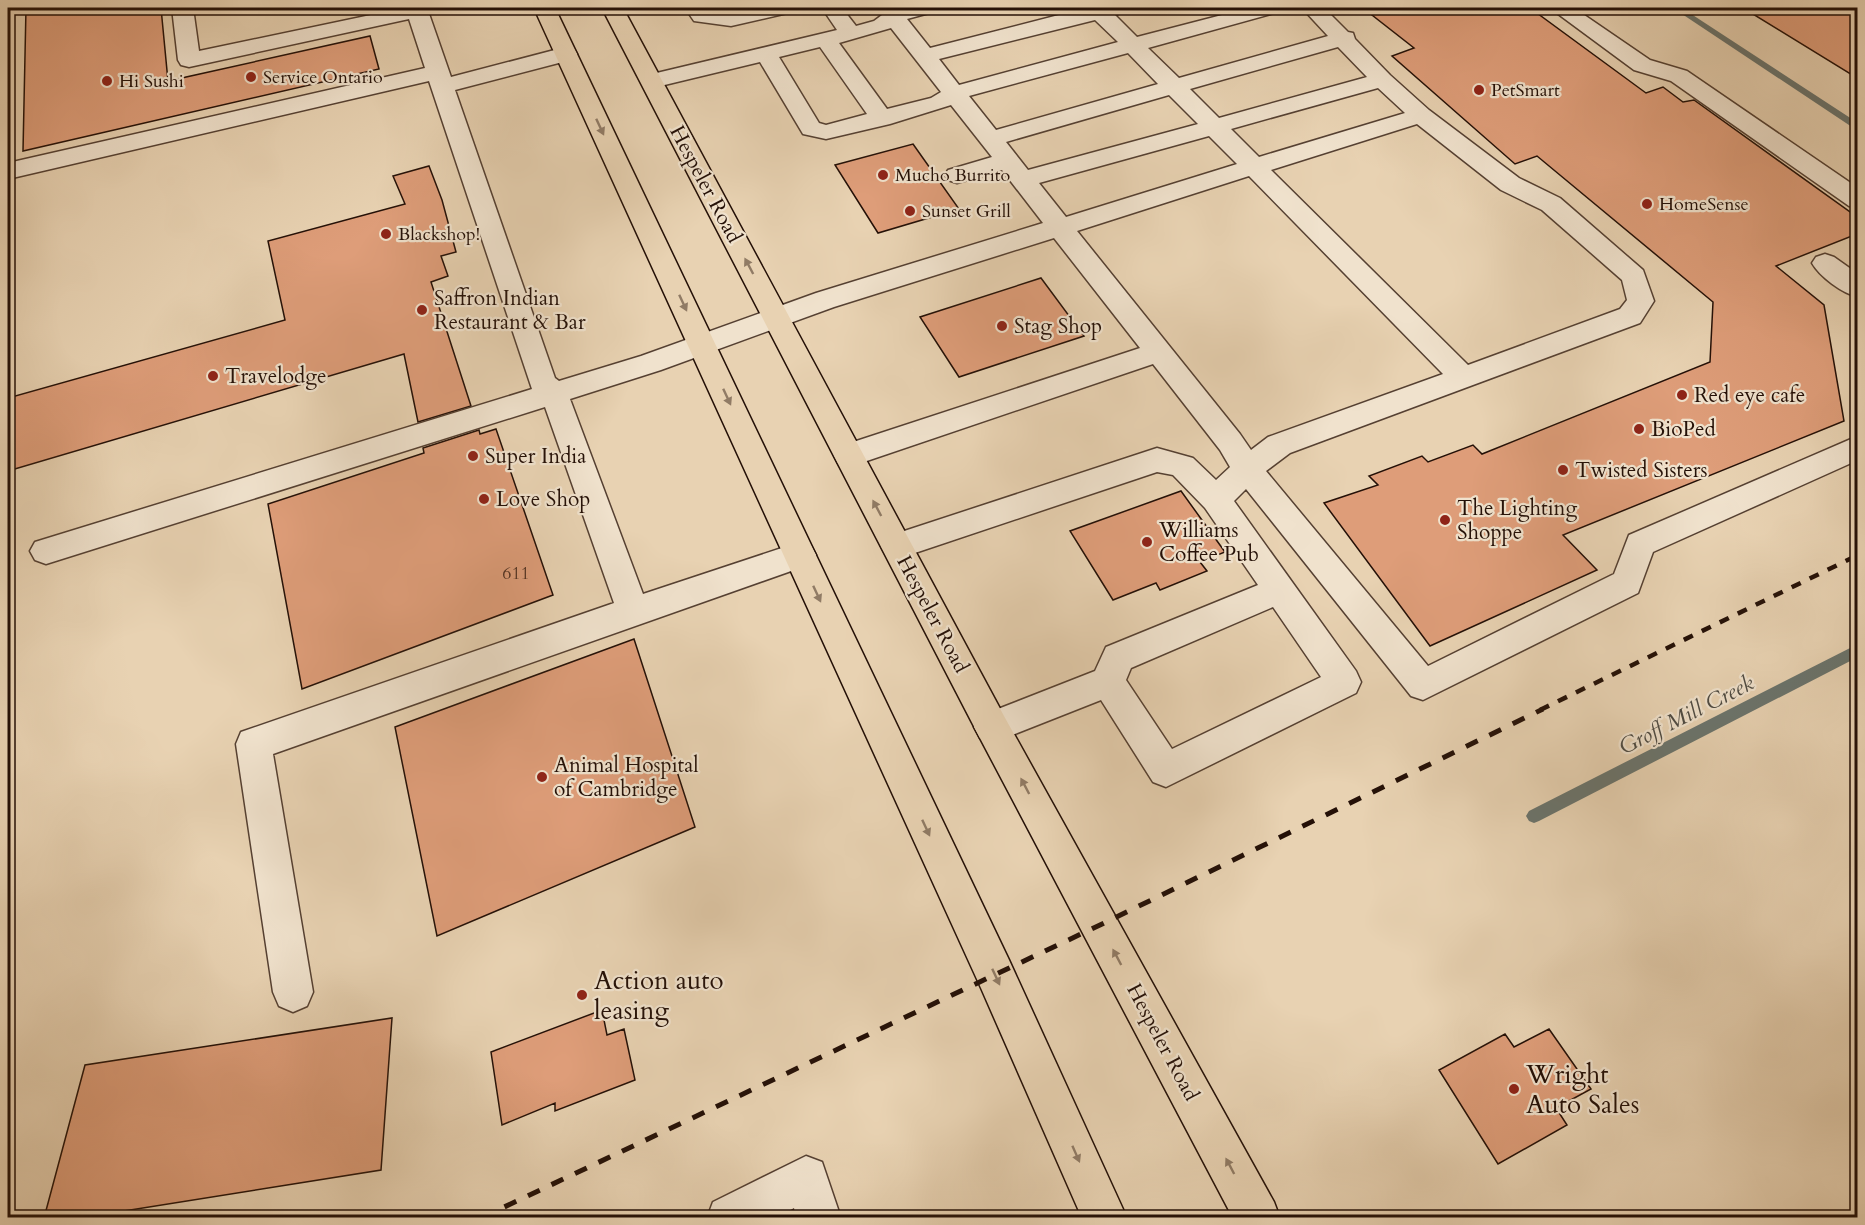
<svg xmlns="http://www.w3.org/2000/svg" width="1865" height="1225" font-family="Cardo,serif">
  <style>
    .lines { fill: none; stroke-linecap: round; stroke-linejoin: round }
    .stream { fill: #6a746d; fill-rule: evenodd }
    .building { fill: #de9d79; stroke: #241007; stroke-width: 1.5 }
    .minor-casing { stroke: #554032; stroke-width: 3 }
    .major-casing { stroke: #241007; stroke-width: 3 }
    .minor { fill: #f0e2cd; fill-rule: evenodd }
    .major { fill: #e8d2b2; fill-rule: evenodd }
    .rail-far1 { stroke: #241007; stroke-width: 4.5; stroke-dasharray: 10 10; stroke-linecap: butt }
    .rail { stroke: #241007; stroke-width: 5; stroke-dasharray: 13 13; stroke-linecap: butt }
    .oneway { fill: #907b65 }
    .poi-dot { fill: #8f2418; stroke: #f0e2cd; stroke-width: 2 }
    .labels { text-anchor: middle; stroke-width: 4.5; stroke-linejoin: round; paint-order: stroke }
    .far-poi-label { font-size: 18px; fill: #241007; stroke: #f0e2cd; text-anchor: start }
    .number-label { font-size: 18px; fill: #523324 }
    .street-label { font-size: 21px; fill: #241007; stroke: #f0e2cd }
    .poi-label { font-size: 21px; fill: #241007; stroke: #f0e2cd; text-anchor: start }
    .water-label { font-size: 22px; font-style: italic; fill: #4d4a42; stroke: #f0e2cd }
    .near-poi-label { font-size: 26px; fill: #241007; stroke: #f0e2cd; text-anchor: start }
  </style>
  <rect width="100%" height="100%" fill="#e8d2b2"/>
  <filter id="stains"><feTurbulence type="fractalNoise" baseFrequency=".00333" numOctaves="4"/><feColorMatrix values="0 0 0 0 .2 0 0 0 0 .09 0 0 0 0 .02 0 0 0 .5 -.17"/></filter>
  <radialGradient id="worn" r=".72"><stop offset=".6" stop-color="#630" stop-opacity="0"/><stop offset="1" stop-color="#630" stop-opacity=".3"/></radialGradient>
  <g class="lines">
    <path class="stream" d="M1673 8H1682L1858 123V131Z
      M1858 644V657L1539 821 1534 823 1529 821 1526 816 1529 811Z"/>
  </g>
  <path class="building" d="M26 8H161L168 81 370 36 379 69 23 151Z
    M1363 8H1530L1646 93 1663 87 1683 102 1694 100 1857 217V234L1776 266 1824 305 1844 421 1563 535 1597 570 1430 646 1324 503 1378 485 1369 476 1422 456 1428 462 1473 445 1482 454 1710 362 1713 302 1537 156 1515 164 1392 56 1414 48Z
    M1743 8H1857V78Z
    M913 144 959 209 878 233 835 165Z
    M429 166 442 200 456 252 441 256 448 276 431 282 471 406 418 422 404 354 8 471V398L285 320 268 241 405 204 393 176Z
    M1041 278 1084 336 959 377 920 317Z
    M496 429 553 595 302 689 268 504 424 453 423 448 479 430 480 434Z
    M1181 491 1225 552 1200 562 1207 571 1160 590 1156 583 1113 600 1070 531Z
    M634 639 695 827 437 936 395 727Z
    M602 1010 607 1035 624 1029 635 1080 555 1111V1103L502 1125 491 1052Z
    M392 1018 381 1170 80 1218H44L85 1065Z
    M1549 1029 1591 1089 1556 1108 1567 1125 1498 1164 1439 1070 1505 1034 1514 1047Z"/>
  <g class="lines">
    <g class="minor-casing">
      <path id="minor" d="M172 8H193L199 51 404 8H427L451 77 566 47 574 49 577 54 574 59 455 90 555 378 559 381 641 356 816 293 1043 223 1002 170 957 183 948 180 945 175 948 170 992 157 951 105 890 124 826 139 803 134 760 62 652 88 644 86 641 81 644 76 837 30 822 8H842L856 26 874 21 882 15 880 8H936L933 12 907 19 930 48 1086 8H1126L1123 12 1115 15 1137 37 1249 8H1282L1278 12 1148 48 1179 78 1328 36 1302 8H1324L1348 32 1353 33 1355 39 1390 75 1429 110 1519 178 1560 198 1643 270 1654 301 1640 323 1290 453 1266 471 1428 666 1614 574 1629 535 1858 436V460L1653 552 1638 593 1423 700 1411 696 1246 489 1234 501 1356 671 1361 682 1356 693 1166 787 1153 782 1101 700 992 743 980 738 974 727 980 716 1095 671 1106 647 1258 585 1205 508 1173 475 1157 472 897 559 886 555 881 546 886 537 1157 448 1193 458 1216 480 1230 467 1220 450 1153 364 849 467 838 463 834 455 838 447 1140 348 1054 238 834 307 661 370 570 399 643 594 800 542 811 546 816 555 811 564 273 754 313 992 307 1006 293 1012 279 1006 273 992 236 744 241 732 614 603 545 407 46 564 35 560 30 551 35 542 532 389 429 81 8 179V163L425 68 409 19 189 67 181 65 178 60ZM1095 20 1118 42 959 85 939 59ZM891 28 941 92 931 98 887 109 839 43ZM820 47 867 114 826 125 819 123 779 57ZM1338 47 1367 77 1219 118 1190 89ZM1128 53 1158 84 996 130 969 96ZM1378 88 1405 113 1259 157 1231 129ZM1169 95 1198 124 1028 170 1006 142ZM1417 124 1501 190 1542 210 1622 280 1627 300 1620 309 1468 365 1271 170ZM1209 136 1237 164 1066 217 1039 183ZM1249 176 1443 374 1268 437 1251 450 1240 434 1077 231ZM1273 607 1321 677 1172 749 1126 680 1131 668Z
        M685 8H707L709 11C740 15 765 5 796 8L792 12 731 26 694 21Z
        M1550 8H1574L1650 60 1687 71 1858 188V208L1849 206 1671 81 1634 70Z
        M1825 254 1834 257 1858 274V297C1842 293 1820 277 1812 263L1816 257Z
        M806 1156 822 1162 841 1218H796L794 1208 776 1218H707L713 1202Z"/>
    </g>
    <g class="major-casing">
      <path id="major" d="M534 8H555L1009 960 1127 1218H1082L981 988Z
        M602 8H623L1004 716 1274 1202 1280 1218H1233L980 738Z"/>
    </g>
    <use href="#minor" class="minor"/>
    <use href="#major" class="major"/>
    <path class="rail-far1" d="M1540 710 1858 555"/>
    <path class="rail" d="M481 1218 1100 925 1543 709"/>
  </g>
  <defs><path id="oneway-solid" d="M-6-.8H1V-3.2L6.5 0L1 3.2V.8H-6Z" transform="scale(1.5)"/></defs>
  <g class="oneway">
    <use href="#oneway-solid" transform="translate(600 127) rotate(65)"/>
    <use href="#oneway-solid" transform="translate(749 266) rotate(-118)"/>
    <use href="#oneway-solid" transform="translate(683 303) rotate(65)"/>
    <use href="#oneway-solid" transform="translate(727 397) rotate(65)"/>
    <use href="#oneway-solid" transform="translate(877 508) rotate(-118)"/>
    <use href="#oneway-solid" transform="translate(817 594) rotate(65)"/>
    <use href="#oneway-solid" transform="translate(1025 786) rotate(-118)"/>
    <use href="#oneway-solid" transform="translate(926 828) rotate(65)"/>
    <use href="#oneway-solid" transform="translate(1117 957) rotate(-118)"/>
    <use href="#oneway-solid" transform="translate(996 977) rotate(65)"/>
    <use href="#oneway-solid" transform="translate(1076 1154) rotate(66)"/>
    <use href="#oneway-solid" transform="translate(1230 1166) rotate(-118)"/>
  </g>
  <g class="poi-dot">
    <circle cx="251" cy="77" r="6"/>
    <circle cx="107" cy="81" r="6"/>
    <circle cx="1479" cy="90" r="6"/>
    <circle cx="883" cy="175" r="6"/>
    <circle cx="1647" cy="204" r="6"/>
    <circle cx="910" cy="211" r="6"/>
    <circle cx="386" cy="234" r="6"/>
    <circle cx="422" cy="310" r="6"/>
    <circle cx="1002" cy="326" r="6"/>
    <circle cx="213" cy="376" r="6"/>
    <circle cx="1682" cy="395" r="6"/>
    <circle cx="1639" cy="429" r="6"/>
    <circle cx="473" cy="456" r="6"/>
    <circle cx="1563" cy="470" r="6"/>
    <circle cx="484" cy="499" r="6"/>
    <circle cx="1445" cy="520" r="6"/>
    <circle cx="1147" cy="542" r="6"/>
    <circle cx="542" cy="777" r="6"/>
    <circle cx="582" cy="995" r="6"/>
    <circle cx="1514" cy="1089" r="6"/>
  </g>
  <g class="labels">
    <g class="far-poi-label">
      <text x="263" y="83">Service Ontario</text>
      <text x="119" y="87">Hi Sushi</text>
      <text x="1491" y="96">PetSmart</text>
      <text x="895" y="181">Mucho Burrito</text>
      <text x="1659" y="210">HomeSense</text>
      <text x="922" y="217">Sunset Grill</text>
      <text x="398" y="240">Blackshop!</text>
    </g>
    <g class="number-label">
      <text x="516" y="579">611</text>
    </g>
    <g class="street-label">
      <text transform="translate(706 184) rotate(62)" y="7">Hespeler Road</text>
      <text transform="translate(933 614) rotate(62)" y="7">Hespeler Road</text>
      <text transform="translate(1163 1042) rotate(62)" y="7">Hespeler Road</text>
    </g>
    <g class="poi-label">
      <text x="434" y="305">Saffron Indian<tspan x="434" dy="24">Restaurant &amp; Bar</tspan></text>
      <text x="1014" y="333">Stag Shop</text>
      <text x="225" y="383">Travelodge</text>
      <text x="1694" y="402">Red eye cafe</text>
      <text x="1651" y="436">BioPed</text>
      <text x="485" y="463">Super India</text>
      <text x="1575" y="477">Twisted Sisters</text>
      <text x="496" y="506">Love Shop</text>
      <text x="1457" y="515">The Lighting<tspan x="1457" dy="24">Shoppe</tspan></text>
      <text x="1159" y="537">Williams<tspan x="1159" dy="24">Coffee Pub</tspan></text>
      <text x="554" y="772">Animal Hospital<tspan x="554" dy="24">of Cambridge</tspan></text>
    </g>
    <g class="water-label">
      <text transform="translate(1686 714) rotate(-27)" y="8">Groff Mill Creek</text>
    </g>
    <g class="near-poi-label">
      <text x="594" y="989">Action auto<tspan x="594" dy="30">leasing</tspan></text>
      <text x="1526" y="1083">Wright<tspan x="1526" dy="30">Auto Sales</tspan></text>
    </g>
  </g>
  <rect width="1865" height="1225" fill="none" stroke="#e8d2b2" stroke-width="30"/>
  <rect x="9" y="9" width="1847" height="1207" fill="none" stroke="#241007" stroke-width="3"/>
  <rect x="15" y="15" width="1835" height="1195" fill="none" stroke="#241007" stroke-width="1.5"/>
  <rect width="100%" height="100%" filter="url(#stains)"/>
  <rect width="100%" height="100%" fill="url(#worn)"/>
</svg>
